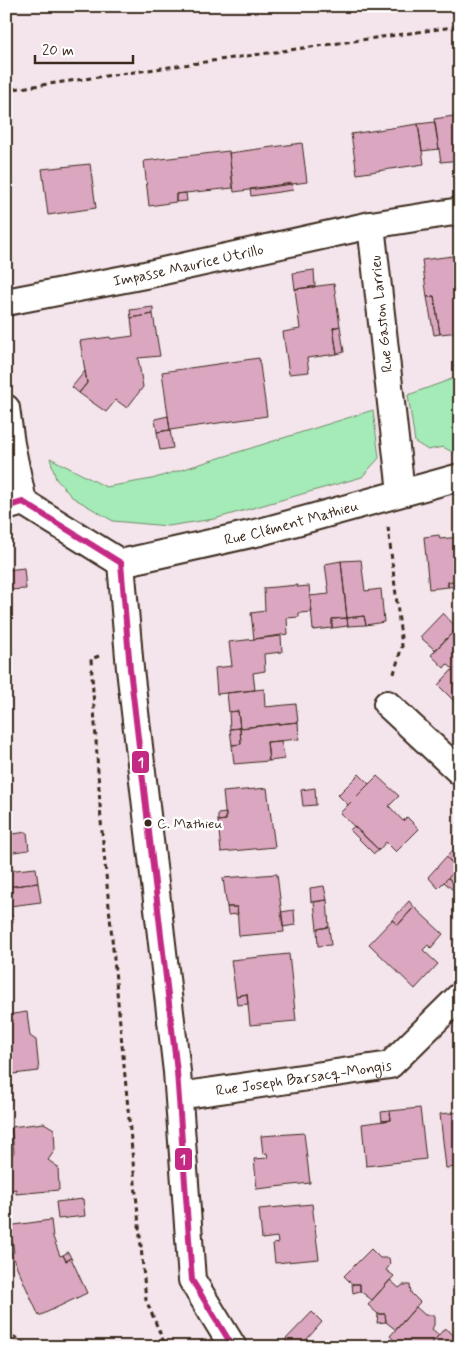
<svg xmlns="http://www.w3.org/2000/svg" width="466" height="1353" font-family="Mynerve,sans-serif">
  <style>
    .green { fill: #a4ebb7; stroke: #708a6a }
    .building { fill: #dba6bf; stroke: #3b2a1e }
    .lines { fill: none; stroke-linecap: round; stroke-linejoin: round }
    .street-casing { stroke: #3b2a1e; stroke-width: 30 }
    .path { stroke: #3b2a1e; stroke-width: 3; stroke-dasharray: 5 4; stroke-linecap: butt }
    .street { stroke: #fff; stroke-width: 26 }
    .bus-1-casing { stroke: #fff; stroke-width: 10 }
    .bus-1 { stroke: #c42a84; stroke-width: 6 }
    .bus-dot { fill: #3b2a1e; stroke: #fff; stroke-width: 2 }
    .labels { text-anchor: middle; stroke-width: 5; stroke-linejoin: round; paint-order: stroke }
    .bus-label { font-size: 14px; fill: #3b2a1e; stroke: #fff; text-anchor: start }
    .street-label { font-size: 15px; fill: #3b2a1e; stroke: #fff }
    .line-badge { stroke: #fff; stroke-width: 2 }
    .badge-label { font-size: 14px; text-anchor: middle; font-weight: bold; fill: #fff }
  </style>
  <rect width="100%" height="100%" fill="#f4e4ec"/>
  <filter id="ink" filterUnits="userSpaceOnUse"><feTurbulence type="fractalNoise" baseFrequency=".02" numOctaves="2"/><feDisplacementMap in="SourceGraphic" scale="10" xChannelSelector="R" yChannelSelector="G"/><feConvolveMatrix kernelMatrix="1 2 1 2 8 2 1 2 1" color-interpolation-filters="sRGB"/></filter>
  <g filter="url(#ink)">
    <path class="green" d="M460 376V453L456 454 443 447 428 450 415 442 408 395Z
      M373 410 379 458 362 477 214 519 168 526 113 521 72 497 56 479 50 458 106 487 152 479Z"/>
    <path class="building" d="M460 115V160L441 162 434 119Z
      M435 122 439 149 422 151 418 124Z
      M418 124 424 164 357 174 351 134Z
      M302 143 307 182 234 192 229 153Z
      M229 151 233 188 176 194V202L149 206 144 161Z
      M90 164 96 208 48 215 42 169Z
      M292 183 293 190 251 196 250 189Z
      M186 193 187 201 176 202V194Z
      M460 255V332L440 334 434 296 427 297 422 260Z
      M314 270 315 287 295 289 293 273Z
      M334 284 340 326 333 328 337 354 307 358 309 372 289 374 283 332 300 329 295 289Z
      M434 296 440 334 434 335 427 297Z
      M153 307V314L131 318 130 310Z
      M153 314 160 356 138 358 143 387 127 408 116 400 106 412 79 393 87 383 80 341 110 337 111 339 133 336 131 318Z
      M340 326 344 352 337 354 333 328Z
      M259 358 267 416 170 430 162 372Z
      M85 371 87 383 79 393 72 387Z
      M168 416 170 430 157 432 155 419Z
      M170 430 173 448 160 450 157 432Z
      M439 535 440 539 460 537V580L448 582V587L429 589 424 537Z
      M361 560 365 591 381 589 384 622 366 625 364 616 347 618 341 561Z
      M341 561 347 618 332 619V628L313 630 310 596 329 594 325 564Z
      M24 568 26 589 8 590 6 570Z
      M460 580V586L448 587V582Z
      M298 585 297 587 309 586 312 612 299 613V617L287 618 288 634 254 639 251 613 265 611 264 588Z
      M443 613 457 628 435 650 420 637Z
      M364 616 366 625 348 626 347 618Z
      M347 618 348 626 332 628V619Z
      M460 625V707L438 685 453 669 447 664 444 668 431 655Z
      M281 636 282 652 264 654 265 671 253 673 255 690 217 694 215 668 232 666 229 642Z
      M264 689 265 707 296 704 298 722 240 728 238 711 229 712 227 693Z
      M238 711 240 728 230 729 229 712Z
      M298 722 299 739 267 742 269 761 234 764 232 745 241 744 240 728Z
      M240 728 241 744 232 745 230 729Z
      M281 741 285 759 269 761 267 742Z
      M359 774 369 784 348 805 338 795Z
      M377 776 399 796 389 806 403 821 407 817 419 829 396 852 386 842 379 850 340 813Z
      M267 788 275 847 221 852 218 821 226 820 223 792Z
      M315 788 316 805 303 806 301 790Z
      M226 813V820L218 821V814Z
      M354 826 379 850 374 854 350 830Z
      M27 832 29 850 6 853V835Z
      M460 844V888L448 878 458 868 446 857Z
      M446 857 458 868 438 888 428 877Z
      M36 868 38 883 6 887V871Z
      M277 874 284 932 239 936 237 907H227L223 878Z
      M448 878 460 888V896L444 882Z
      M38 883 41 902 10 906 13 922 6 923V887Z
      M324 886 327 900 311 902 310 888Z
      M327 900 329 927 317 929 314 902Z
      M409 901 414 907 398 925 392 920Z
      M227 907H237L238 914 228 915Z
      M414 907 443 934 431 948 428 945 423 950 438 964 415 989 369 944 392 920 398 925Z
      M294 910 295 925 283 927 281 912Z
      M329 927 331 945 318 946 317 929Z
      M289 954 296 1021 250 1025 247 994 236 996 231 960Z
      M247 994 248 1004 237 1005 236 996Z
      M27 1012 30 1036 36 1040 39 1071 13 1074V1069H6V1015Z
      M420 1108 426 1159 366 1166 362 1124 391 1120 390 1111Z
      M390 1111 391 1120 382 1121 381 1112Z
      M460 1112V1167L446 1168 440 1114Z
      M44 1123 54 1129 55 1150 48 1160 58 1167 59 1190 16 1194V1189L6 1191V1164H9L7 1162 14 1152 11 1127Z
      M304 1133 310 1183 257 1189 254 1159 268 1158 267 1153 263 1154 261 1136Z
      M83 1199 85 1216 58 1219 56 1202Z
      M312 1204 319 1259 275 1263 273 1244 278 1243 277 1237 262 1239 259 1209Z
      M51 1220 53 1237 60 1256 63 1255 66 1261 71 1258 87 1293 39 1316 11 1254 14 1252 12 1240H8L7 1226Z
      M371 1249 380 1258H389L390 1265 386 1270 394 1276 372 1300 360 1291V1284H352L344 1276Z
      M68 1252 71 1258 66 1261 63 1255Z
      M390 1280 399 1288 403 1285H410L411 1293 420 1302 396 1330 386 1322 385 1314H378L368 1305Z
      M352 1284H360V1291L353 1293Z
      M416 1307 425 1315H434V1325L432 1329 439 1335 428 1347H405L404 1342H396L390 1336Z
      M312 1312 322 1322 300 1347H292L285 1340Z
      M378 1314H385L386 1322 377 1323Z
      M445 1328 455 1336 460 1333V1347H428Z
      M396 1342H404L405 1347H396Z"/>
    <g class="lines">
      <g class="street-casing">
        <g id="street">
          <path id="s1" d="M6 302 145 275 371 225"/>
          <path d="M6 408 11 444 23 502"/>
          <path d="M401 492 371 225 460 211"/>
          <path d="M6 507 23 502 121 563"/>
          <path d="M121 563 130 669 177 1072 192 1280 233 1347"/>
          <path id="s2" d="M121 563 260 532 460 477"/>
          <path d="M387 704 460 772"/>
          <path id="s3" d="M179 1096 390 1065 460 996"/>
        </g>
      </g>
      <path class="path" d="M6 90 460 26
        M388 527 402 646 393 677
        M99 656 91 659 101 821 146 1300 166 1347
        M6 1332 26 1344 52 1347"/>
      <use href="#street" class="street"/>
      <g class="bus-1-casing">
        <path id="bus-1" d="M6 507 23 502 121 563
          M121 563 130 669 177 1072 192 1280 233 1347"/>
      </g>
      <use href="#bus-1" class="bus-1"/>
    </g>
  </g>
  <circle class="bus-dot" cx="148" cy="823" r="4.5"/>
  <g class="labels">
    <g class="bus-label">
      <text x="157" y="828">C. Mathieu</text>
    </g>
    <g class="street-label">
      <text dy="5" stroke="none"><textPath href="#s1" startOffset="186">Impasse Maurice Utrillo</textPath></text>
      <text transform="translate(381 314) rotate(-96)" y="5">Rue Gaston Larrieu</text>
      <text dy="5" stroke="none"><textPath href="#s2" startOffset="175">Rue Clément Mathieu</textPath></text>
      <text dy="5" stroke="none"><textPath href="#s3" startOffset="126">Rue Joseph Barsacq-Mongis</textPath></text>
    </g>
  </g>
  <g class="line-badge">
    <rect x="131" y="750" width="19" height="24" rx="5" fill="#c42a84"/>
    <rect x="174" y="1147" width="19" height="24" rx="5" fill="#c42a84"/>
  </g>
  <g class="badge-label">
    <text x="141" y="767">1</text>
    <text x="183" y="1164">1</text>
  </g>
  <rect width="466" height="1353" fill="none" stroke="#fff" stroke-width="25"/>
  <rect x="12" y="12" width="441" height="1328" fill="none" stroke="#3b2a1e" stroke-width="2" filter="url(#ink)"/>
  <path d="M35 55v8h98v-8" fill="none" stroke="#3b2a1e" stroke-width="2.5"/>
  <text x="42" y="55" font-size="15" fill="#3b2a1e" stroke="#ffffff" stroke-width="4" paint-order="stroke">20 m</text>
</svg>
